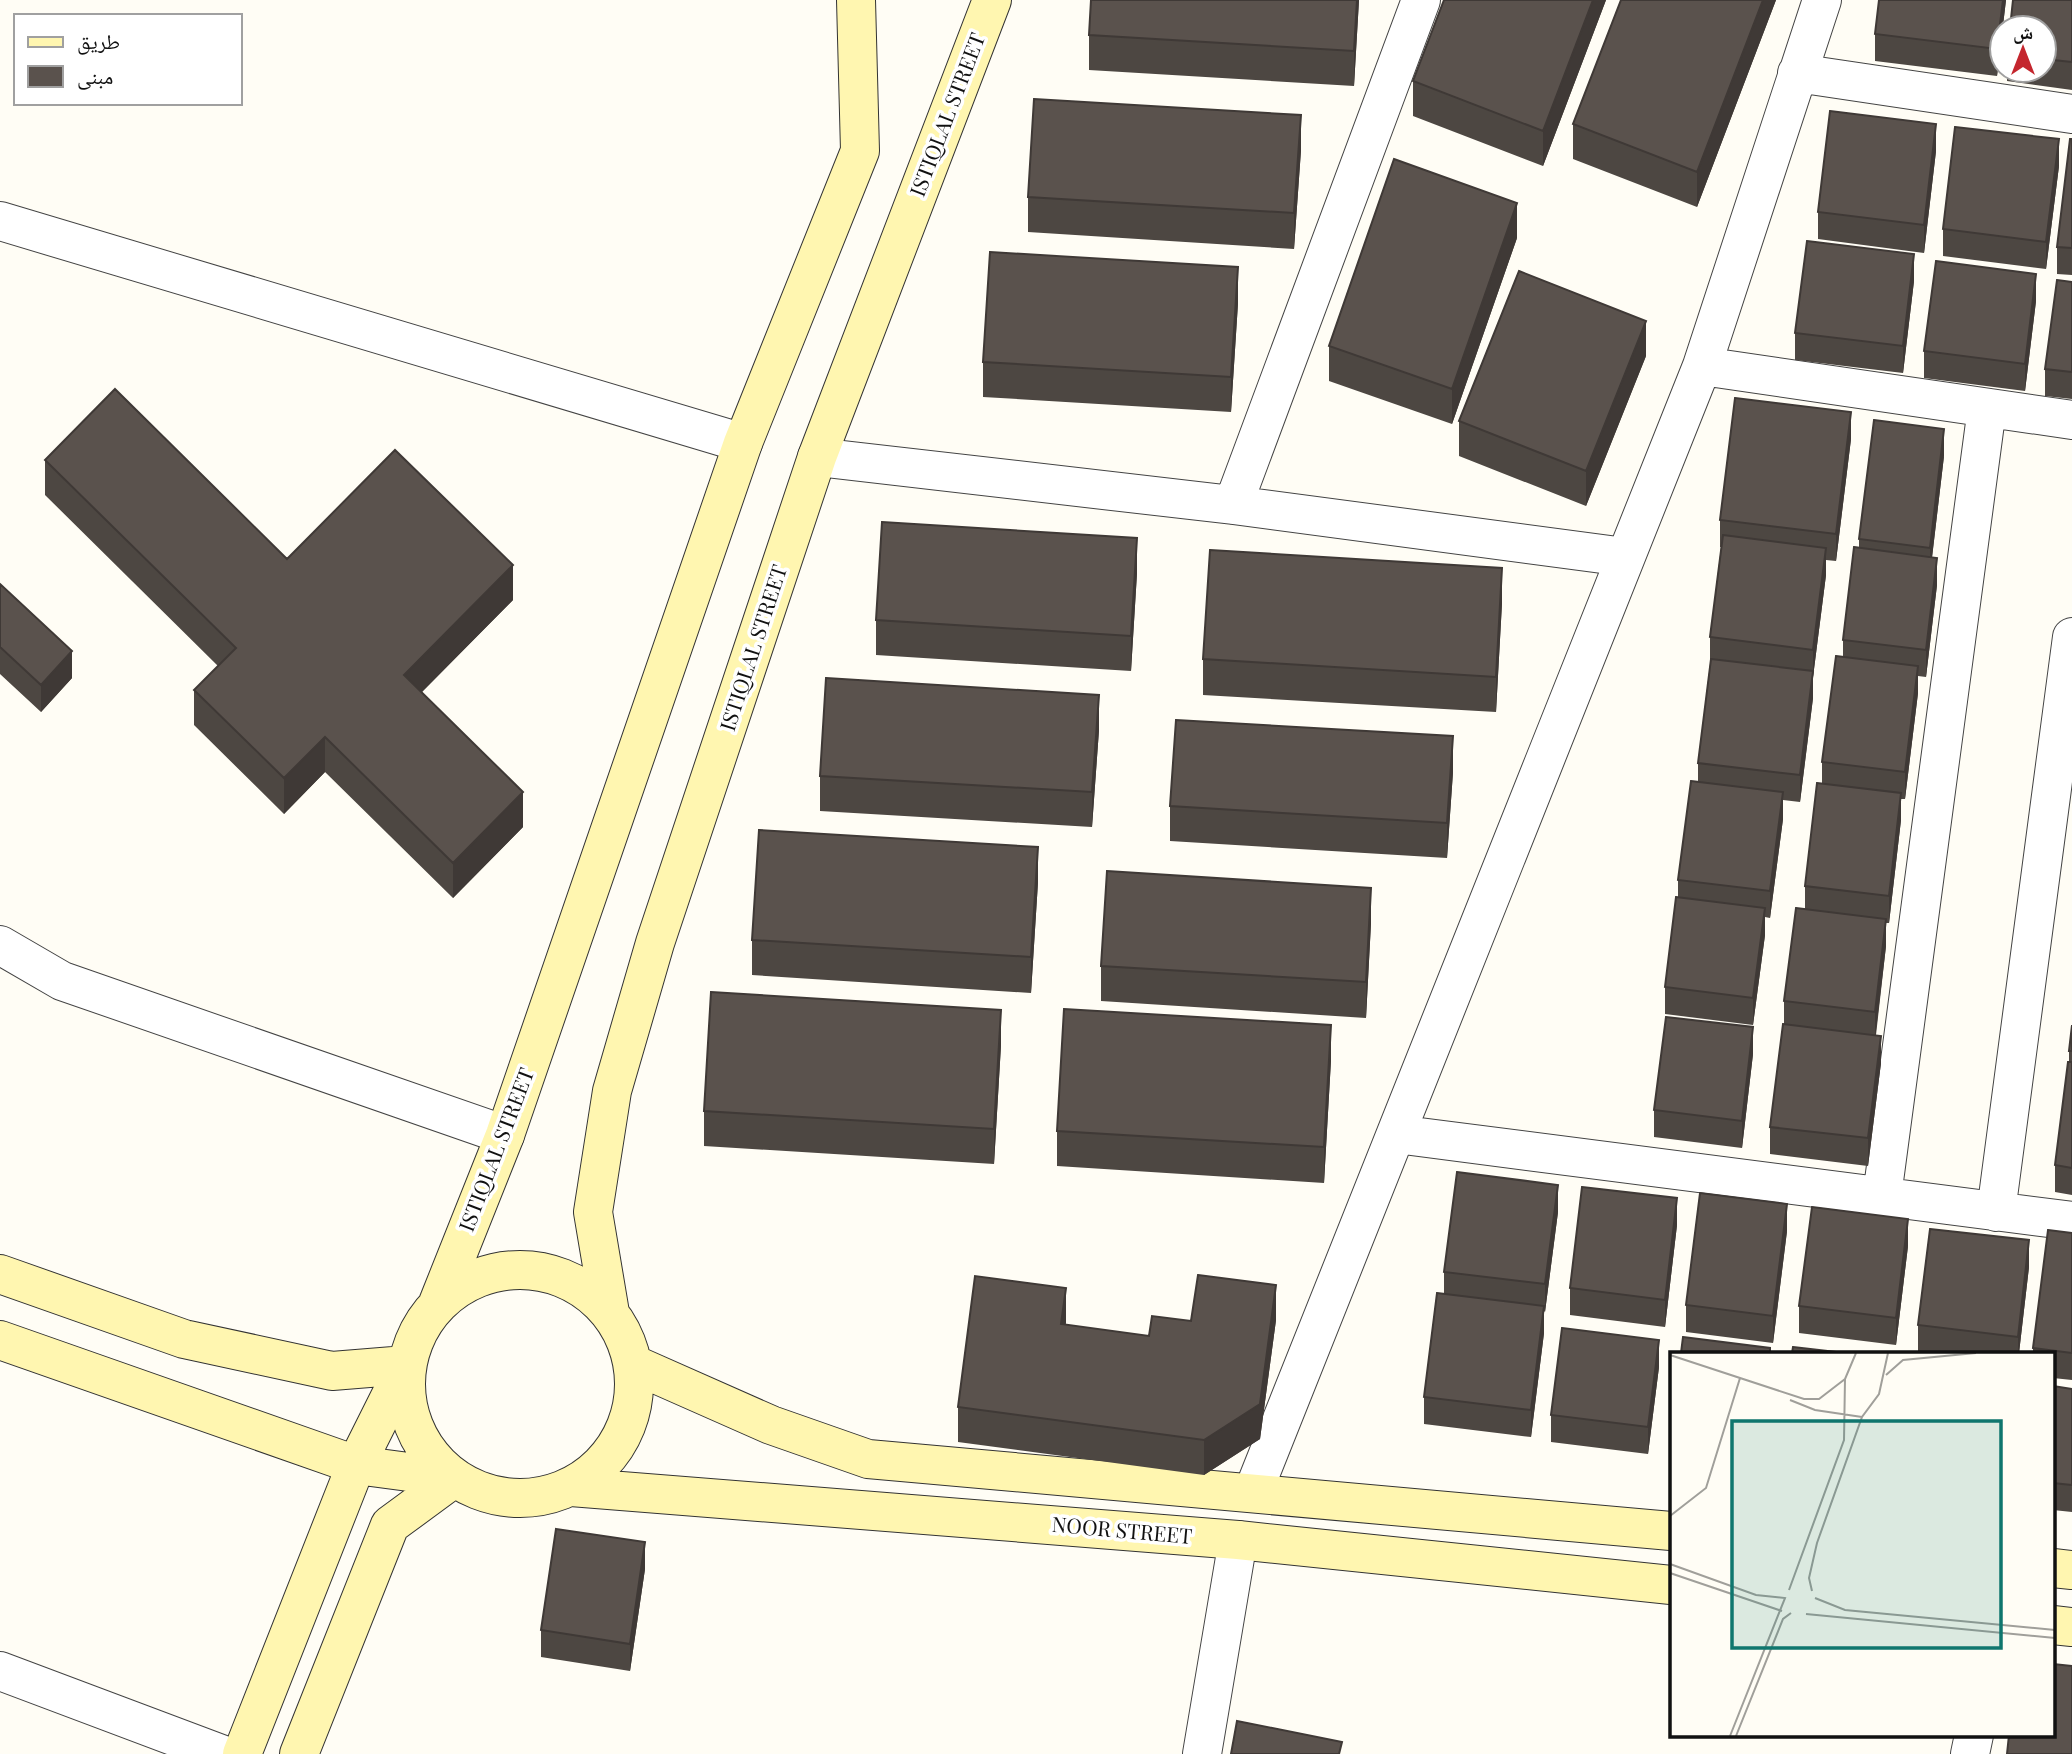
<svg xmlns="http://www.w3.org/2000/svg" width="2072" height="1754" font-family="'Playfair Display','Noto Naskh Arabic',serif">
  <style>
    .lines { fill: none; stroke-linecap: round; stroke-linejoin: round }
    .street-casing { stroke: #444; stroke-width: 40 }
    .secondary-casing { stroke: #333; stroke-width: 40 }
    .street { stroke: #fff; stroke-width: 38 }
    .secondary { stroke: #fff6b0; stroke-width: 38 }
    .wall { fill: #4d4742 }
    .shaded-wall { fill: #3f3936 }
    .building { fill: #5a524d; stroke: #3f3936; stroke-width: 2 }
    .labels { text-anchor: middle; stroke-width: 7; stroke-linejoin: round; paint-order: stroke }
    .street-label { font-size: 21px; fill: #111; stroke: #fff }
    .inset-road { fill: none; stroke: #a09f9a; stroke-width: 2 }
    .view { fill: #0f766e; fill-opacity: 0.15; stroke: #0f766e; stroke-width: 3.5 }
    .inset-edge { fill: none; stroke: #111; stroke-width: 3.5 }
  </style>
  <rect width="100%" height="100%" fill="#fffdf5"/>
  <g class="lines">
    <g class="street-casing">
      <path id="street" d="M1797 73 2072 114
        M0 221 743 443
        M1702 366 2072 420
        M817 457 1233 505 1625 557
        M1233 505 1421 0
        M0 945 62 981 505 1135
        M1396 1134 2072 1221
        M1882 1196 1987 408
        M1996 1212 2072 637
        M1253 1492 1702 366 1822 0
        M0 1671 221 1754
        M1202 1754 1238 1540
        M1970 1754 1974 1735"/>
    </g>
    <g class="secondary-casing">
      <path id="secondary" d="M406 1384a114 114 0 1 1 228 0a114 114 0 1 1-228 0Z
        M0 1274 184 1339 332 1371 406 1365
        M438 1303 505 1135 743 443 860 151 856 0
        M610 1313 593 1212 612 1091 655 943 817 457 992 0
        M0 1340 356 1465 454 1478
        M633 1364 771 1425 868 1459 1671 1531
        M571 1487 1238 1540 1671 1585
        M2053 1568 2072 1570
        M2053 1625 2072 1627
        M242 1754 356 1465 405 1367
        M299 1754 390 1525 454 1478"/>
    </g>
    <use href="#street" class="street"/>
    <use href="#secondary" class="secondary"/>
  </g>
  <path class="wall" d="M1359 0 1354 86 1089 70V35Z
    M1444 0H1606L1543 166 1413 116V81Z
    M1621 0H1776L1697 207 1573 159V124Z
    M1879 0H2006L1997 76 1875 61V34Z
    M2072 0V90L2007 81V70H2044V28Z
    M2072 139V275L2057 274V247Z
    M1301 150 1294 249 1028 232V197Z
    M1936 151 1924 253 1818 239V212Z
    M2059 166 2046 269 1943 256V229Z
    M1517 238 1452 424 1329 381V346Z
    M1914 281 1903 373 1795 360V333Z
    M2072 282V399L2045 396V369Z
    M2036 301 2025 391 1924 378V351Z
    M1238 303 1231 412 983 397V362Z
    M1646 356 1586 506 1459 456V421Z
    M1851 439 1836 561 1826 560V575L1813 677V698L1800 802 1783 800V819L1770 918 1765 917V935L1753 1025 1665 1014V987L1678 897V880L1698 782V763L1710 664V637L1721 547H1720V520Z
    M1944 456 1932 557 1937 585 1926 677 1918 676V693L1905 799H1901V820L1889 923H1886V946L1876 1035 1881 1063 1868 1166 1770 1154V1127L1784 1024V1001L1805 909V886L1822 783V762L1843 657V640L1859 548V539Z
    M45 460 287 559 513 600 422 692 523 827 453 898 325 772 284 814 194 725V690L218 666 45 495Z
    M1137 573 1131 671 876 655V620Z
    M0 584 72 678 41 712 0 674Z
    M1502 603 1496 712 1203 695V659Z
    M1099 730 1092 827 820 811V776Z
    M1453 772 1447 858 1170 841V806Z
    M1038 882 1031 993 752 975V940Z
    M1371 923 1366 1018 1101 1001V966Z
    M2072 1025V1195L2055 1192V1165L2069 1062V1051Z
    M1001 1045 994 1164 704 1146V1111Z
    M1753 1054 1742 1148 1654 1137V1110Z
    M1331 1060 1324 1183 1057 1166V1131Z
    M1558 1212 1545 1312 1544 1311V1333L1531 1437 1424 1424V1397L1444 1294V1272Z
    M1677 1225 1665 1327 1570 1315V1288Z
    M1787 1231 1773 1343 1686 1332V1305Z
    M2072 1233V1380L2053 1378V1353H2033V1348Z
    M1908 1246 1896 1345 1799 1333V1306Z
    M2029 1267 2019 1353H1931L1918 1352V1325Z
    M1276 1320 1260 1439 1204 1475 958 1442V1407L1066 1325 1149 1336 1191 1321Z
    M1659 1367 1648 1454 1551 1442V1415Z
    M2053 1386 2072 1389V1512L2053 1510Z
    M645 1569 630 1671 541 1657V1630Z"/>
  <path class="shaded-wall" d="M1357 0H1359L1354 86V51Z
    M1593 0H1606L1543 166V131Z
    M1763 0H1776L1697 207V172Z
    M2003 0H2006L1997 76V49Z
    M1301 115V150L1294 249V213Z
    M1936 124V151L1924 253V225Z
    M2059 139V166L2046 269V242Z
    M1517 203V238L1452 424V389Z
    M1914 254V281L1903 373V346Z
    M1238 267V303L1231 412V377Z
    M2036 274V301L2025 391V364Z
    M1646 321V356L1586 506V471Z
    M1851 412V439L1836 561V534Z
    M1944 429V456L1930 575V548Z
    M1137 538V573L1131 671V636Z
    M1826 548V575L1813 677V698L1800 802V775L1813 671V650Z
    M1937 558V585L1926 677V650Z
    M513 565V600L404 710V675Z
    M1502 568V603L1496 712V677Z
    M72 651V678L41 712V685Z
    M1918 666V693L1905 799V772Z
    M1099 695V730L1092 827V792Z
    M1453 736V772L1447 858V823Z
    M325 737V772L284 814V778Z
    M523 792V827L453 898V863Z
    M1783 792V819L1770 918V891Z
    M1901 793V820L1889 923V896Z
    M1038 847V882L1031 993V957Z
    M1371 888V923L1366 1018V982Z
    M1765 908V935L1753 1025V998Z
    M1886 919V946L1875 1039V1012Z
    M1001 1010V1045L994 1164V1129Z
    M1331 1025V1060L1324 1183V1147Z
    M1753 1027V1054L1742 1148V1121Z
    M1881 1036V1063L1868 1166V1138Z
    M1558 1185V1212L1545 1312V1284Z
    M1677 1198V1225L1665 1327V1300Z
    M1787 1204V1231L1773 1343V1316Z
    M1908 1219V1246L1896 1345V1318Z
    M2029 1240V1267L2019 1353H2018V1337Z
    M1276 1285V1320L1260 1439 1204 1475V1440Z
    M1066 1288V1323L1061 1360V1324Z
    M1544 1306V1333L1531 1437V1410Z
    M1659 1340V1367L1648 1454V1427Z
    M645 1542V1569L630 1671V1644Z"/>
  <path class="building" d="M1091 0H1357L1354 51 1089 35Z
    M1444 0H1593L1543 131 1413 81Z
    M1621 0H1763L1697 172 1573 124Z
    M1879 0H2003L1997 49 1875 34Z
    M2013 0H2072V62L2044 59V28H2010Z
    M1034 99 1301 115 1294 213 1028 197Z
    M1830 111 1936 124 1924 225 1818 212Z
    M1955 127 2059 139 2046 242 1943 229Z
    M2070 139H2072V248L2057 247Z
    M1394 159 1517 203 1452 389 1329 346Z
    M1807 241 1914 254 1903 346 1795 333Z
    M990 252 1238 267 1231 377 983 362Z
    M1936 261 2036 274 2025 364 1924 351Z
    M1519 271 1646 321 1586 471 1459 421Z
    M2057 280 2072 282V372L2045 369Z
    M115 389 287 559 395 450 513 565 404 675 523 792 453 863 325 737 284 778 194 690 236 648 45 460Z
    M1735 398 1851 412 1836 534 1720 520Z
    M1874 420 1944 429 1930 548 1859 539Z
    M882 522 1137 538 1131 636 876 620Z
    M1723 535 1826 548 1813 650 1710 637Z
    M1854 547 1937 558 1926 650 1843 640Z
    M1210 550 1502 568 1496 677 1203 659Z
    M0 584 72 651 41 685 0 647Z
    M1836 656 1918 666 1905 772 1822 762Z
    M1711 659 1813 671 1800 775 1698 763Z
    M826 678 1099 695 1092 792 820 776Z
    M1176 720 1453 736 1447 823 1170 806Z
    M1691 781 1783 792 1770 891 1678 880Z
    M1817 783 1901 793 1889 896 1805 886Z
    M759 830 1038 847 1031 957 752 940Z
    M1107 871 1371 888 1366 982 1101 966Z
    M1676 897 1765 908 1753 998 1665 987Z
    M1796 908 1886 919 1875 1012 1784 1001Z
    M711 992 1001 1010 994 1129 704 1111Z
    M1064 1009 1331 1025 1324 1147 1057 1131Z
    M1666 1017 1753 1027 1742 1121 1654 1110Z
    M1783 1024 1881 1036 1868 1138 1770 1127Z
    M2072 1025V1051H2069Z
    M2068 1062H2072V1168L2055 1165Z
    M1457 1172 1558 1185 1545 1284 1444 1272Z
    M1582 1187 1677 1198 1665 1300 1570 1288Z
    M1700 1193 1787 1204 1773 1316 1686 1305Z
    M1812 1207 1908 1219 1896 1318 1799 1306Z
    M1930 1229 2029 1240 2018 1337 1918 1325Z
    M2048 1230 2072 1233V1353L2033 1348Z
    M1198 1275 1276 1285 1260 1404 1204 1440 958 1407 975 1276 1066 1288 1061 1324 1149 1336 1152 1316 1191 1321Z
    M1437 1293 1544 1306 1531 1410 1424 1397Z
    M1562 1328 1659 1340 1648 1427 1551 1415Z
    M1683 1337 1770 1348V1353H1681Z
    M1793 1347 1845 1353H1792Z
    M2053 1386 2072 1389V1485L2053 1483Z
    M556 1529 645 1542 630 1644 541 1630Z
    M2053 1664 2072 1666V1754H2007L2009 1735H2053Z
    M1237 1721 1342 1742 1339 1754H1231Z"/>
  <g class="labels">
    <g class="street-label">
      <text transform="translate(948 115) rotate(-69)" y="7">ISTIQLAL STREET</text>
      <text transform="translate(754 648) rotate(-72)" y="7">ISTIQLAL STREET</text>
      <text transform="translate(497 1150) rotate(-69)" y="7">ISTIQLAL STREET</text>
      <text transform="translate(1122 1531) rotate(5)" y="7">NOOR STREET</text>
    </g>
  </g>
  <g transform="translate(1670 1352)">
    <rect width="385" height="385" fill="#fffdf5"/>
    <path class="inset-road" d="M0 3 134 47H149L175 27M216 23 233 8 306 1M120 48 145 58 192 65M0 164 36 136 70 26M0 212 86 243 115 246 60 384M0 221 112 259M119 238 174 88 175 27 186 1M142 239 139 226 147 191 192 65 209 42 218 1M145 246 175 258 385 278M136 262 385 286M66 384 113 267 121 261"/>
    <path class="view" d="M62 69H331V296H62Z"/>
    <rect width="385" height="385" class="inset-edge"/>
  </g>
  <rect x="14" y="14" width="228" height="91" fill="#ffffff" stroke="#a0a0a0" stroke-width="2"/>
  <rect x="28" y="37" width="35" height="10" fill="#fff6b0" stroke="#a0a0a0" stroke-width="2"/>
  <text x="77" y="49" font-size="21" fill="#111111">طريق</text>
  <rect x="28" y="66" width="35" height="21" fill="#5a524d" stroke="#a0a0a0" stroke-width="2"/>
  <text x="77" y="84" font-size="21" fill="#111111">مبنى</text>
  <g transform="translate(2023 49)"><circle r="33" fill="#ffffff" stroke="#a0a0a0" stroke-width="2"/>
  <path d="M0-5L12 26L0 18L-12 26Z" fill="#c4262e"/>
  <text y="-10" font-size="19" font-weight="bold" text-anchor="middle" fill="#111111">ش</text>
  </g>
</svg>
